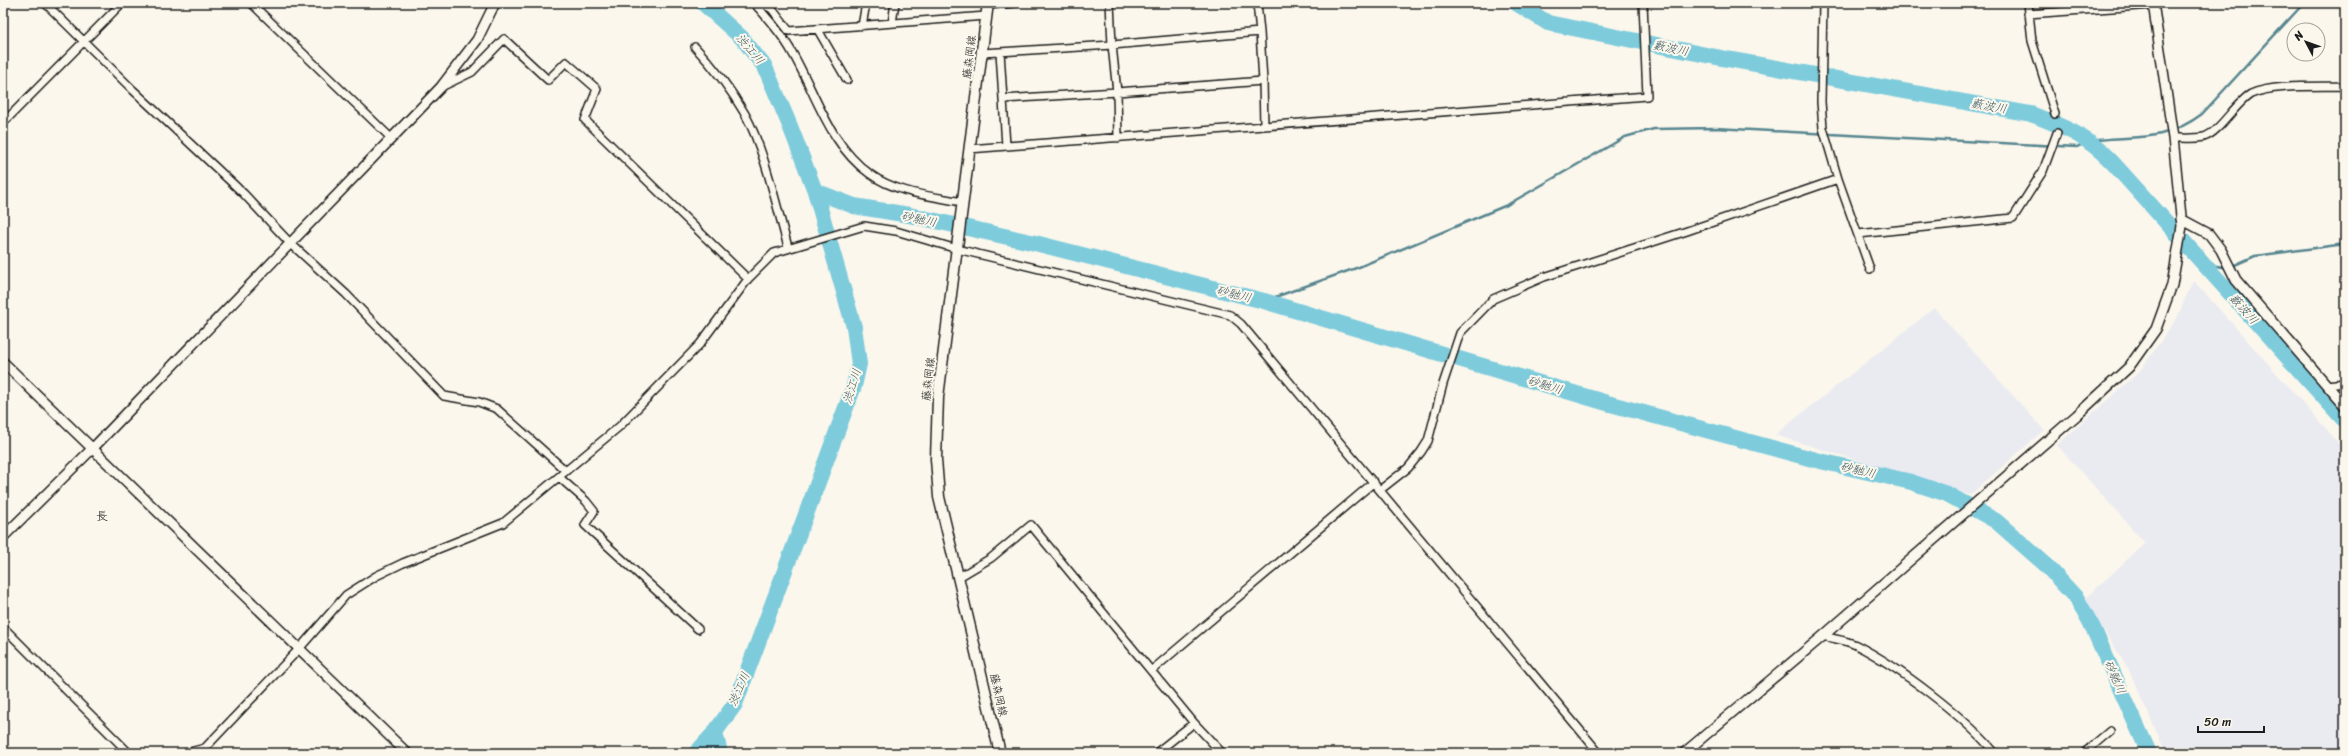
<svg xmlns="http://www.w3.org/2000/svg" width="2348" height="756" font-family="Sriracha,'Klee One',sans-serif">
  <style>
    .built { fill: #eaeaf1 }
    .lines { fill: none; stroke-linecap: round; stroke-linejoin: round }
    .stream { stroke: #57858f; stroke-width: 2.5 }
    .river { stroke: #7ecbdc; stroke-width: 16 }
    .minor-casing { stroke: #1c1c1c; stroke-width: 10 }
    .tertiary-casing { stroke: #1c1c1c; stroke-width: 12 }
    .secondary-casing { stroke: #1c1c1c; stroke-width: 13 }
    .minor { stroke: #fbf7ec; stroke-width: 7 }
    .tertiary { stroke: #fbf7ec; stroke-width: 9 }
    .secondary { stroke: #fbf7ec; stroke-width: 10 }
    .labels { text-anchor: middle; stroke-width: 4; stroke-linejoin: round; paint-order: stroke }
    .street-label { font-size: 11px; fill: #1c1c1c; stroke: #fbf7ec }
    .water-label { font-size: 12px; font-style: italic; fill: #3e595f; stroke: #fbf7ec }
    .neighbourhood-label { font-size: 12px; fill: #1c1c1c; stroke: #fbf7ec }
  </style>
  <rect width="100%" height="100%" fill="#fbf7ec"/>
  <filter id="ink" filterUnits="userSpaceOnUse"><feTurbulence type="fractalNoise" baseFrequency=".025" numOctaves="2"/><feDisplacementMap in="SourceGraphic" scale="8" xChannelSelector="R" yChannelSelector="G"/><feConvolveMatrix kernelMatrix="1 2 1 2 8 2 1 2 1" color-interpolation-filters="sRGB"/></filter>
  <g filter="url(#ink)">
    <path class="built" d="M2193 280 2345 450V753H2166L2128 668 2084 600 2145 543 2057 445 2140 371 2177 318Z
      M1934 308 2044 430 1970 495 1775 435Z"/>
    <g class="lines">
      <path class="stream" d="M2206 264 2228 268 2255 256 2345 244
        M1264 301 1359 267 1507 205 1625 137 1654 129 1715 128 2077 147C2102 134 2133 141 2161 134 2176 130 2190 123 2202 114L2304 3"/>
      <path class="river" d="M1516 3 1548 23 1716 57 2031 114C2066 128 2086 135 2113 163L2345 421
        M815 191 854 206 909 215 1031 242 1264 301 1607 403 1816 460 1911 482 1947 494 1996 521 2045 564 2077 599 2093 628 2149 753
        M715 732 720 753
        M696 753 715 732 735 704 854 386 859 364 854 327 815 191 790 126 765 67 742 38 703 3"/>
      <g class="minor-casing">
        <path id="minor" d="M45 3 133 90 244 194 289 242 346 294 444 396 479 402 497 409 566 471
          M251 3 390 137
          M754 3C768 19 783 35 793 54 816 94 830 146 870 174 896 193 931 196 962 202
          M761 3 772 9 789 31 986 16
          M1823 3 1821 102 1823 128 1838 179 1870 269
          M2028 3 2032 41 2055 114
          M987 5 1014 3
          M2028 14 2154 5
          M892 23 895 3
          M862 26 866 3
          M818 30 847 80
          M695 47C714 67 731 90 745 114 764 148 777 208 788 247
          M1000 52 1006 146
          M982 53 1112 45 1110 3
          M1263 81 1264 126
          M441 87 472 72 504 39 548 80 566 62 597 89 585 120 748 279
          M1003 99 1117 92 1112 45 1260 32 1257 3
          M3 123 122 3
          M1118 138 1117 92 1263 81 1260 32
          M2173 138C2182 138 2194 139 2204 137 2220 132 2236 102 2251 94 2273 84 2320 87 2345 86
          M969 149 1647 96 1643 3
          M1858 234 2013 218 2043 171 2057 133
          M2326 385 2345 383
          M559 477 586 501 594 511 585 525 698 629
          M1380 490 1408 468 1421 452 1428 441 1443 384 1460 333 1493 299 1544 277 1687 231 1838 179
          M959 577 991 558 1031 525 1194 723 1222 753
          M3 627 129 753
          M1823 636C1834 639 1846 640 1856 645 1899 667 1964 716 1995 753
          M1151 671 1374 482
          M186 753 205 748 299 649 346 595 376 576 403 563 503 523 620 426 700 344 748 279 774 253 864 226 896 231 957 249 1230 315 1241 324 1599 753
          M1156 753 1194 723
          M2084 753 2110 731"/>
      </g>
      <g class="tertiary-casing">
        <path id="tertiary" d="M2181 219 2209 234 2221 250 2236 280 2345 406
          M3 362 407 753
          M3 537 93 448 441 87 477 40 495 3
          M1684 753 1823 636 2077 415 2129 367 2156 329 2172 285 2182 226 2173 138 2153 3"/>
      </g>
      <g class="secondary-casing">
        <path id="secondary" d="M988 3 938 397 936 459 939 497 1000 753"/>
      </g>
      <use href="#minor" class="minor"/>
      <use href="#tertiary" class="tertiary"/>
      <use href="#secondary" class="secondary"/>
    </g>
  </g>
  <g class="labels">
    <g class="street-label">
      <text transform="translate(969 57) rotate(-83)" y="4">藤森岡線</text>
      <text transform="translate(928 379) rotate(-84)" y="4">藤森岡線</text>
      <text transform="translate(999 695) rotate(77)" y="4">藤森岡線</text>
    </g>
    <g class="water-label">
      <text transform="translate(1671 48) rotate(12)" y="4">藪波川</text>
      <text transform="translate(750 49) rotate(49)" y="4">渋江川</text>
      <text transform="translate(1989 106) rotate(10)" y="4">藪波川</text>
      <text transform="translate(919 219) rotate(12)" y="4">砂馳川</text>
      <text transform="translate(1234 294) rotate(14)" y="4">砂馳川</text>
      <text transform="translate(2244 309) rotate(48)" y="4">藪波川</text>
      <text transform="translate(1545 385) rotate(17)" y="4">砂馳川</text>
      <text transform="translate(852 386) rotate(-73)" y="4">渋江川</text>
      <text transform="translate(1858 470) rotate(13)" y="4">砂馳川</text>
      <text transform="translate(2115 677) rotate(66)" y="4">砂馳川</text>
      <text transform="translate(739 689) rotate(-66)" y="4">渋江川</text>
    </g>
    <g class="neighbourhood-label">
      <text x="102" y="520">長</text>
    </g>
  </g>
  <rect width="2348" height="756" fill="none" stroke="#fbf7ec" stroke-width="16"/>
  <rect x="8" y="8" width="2332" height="740" fill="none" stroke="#1c1c1c" stroke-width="1.5" filter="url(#ink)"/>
  <g transform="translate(2306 42) rotate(311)"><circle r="19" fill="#fbf7ec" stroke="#a29f99"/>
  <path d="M0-3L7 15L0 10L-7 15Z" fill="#1c1c1c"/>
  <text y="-6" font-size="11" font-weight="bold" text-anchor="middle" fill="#1c1c1c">N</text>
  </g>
  <path d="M2198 726v6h66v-6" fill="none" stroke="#1c1c1c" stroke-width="2"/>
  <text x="2204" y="726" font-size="12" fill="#1c1c1c" stroke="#fbf7ec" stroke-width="3" paint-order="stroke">50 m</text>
</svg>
